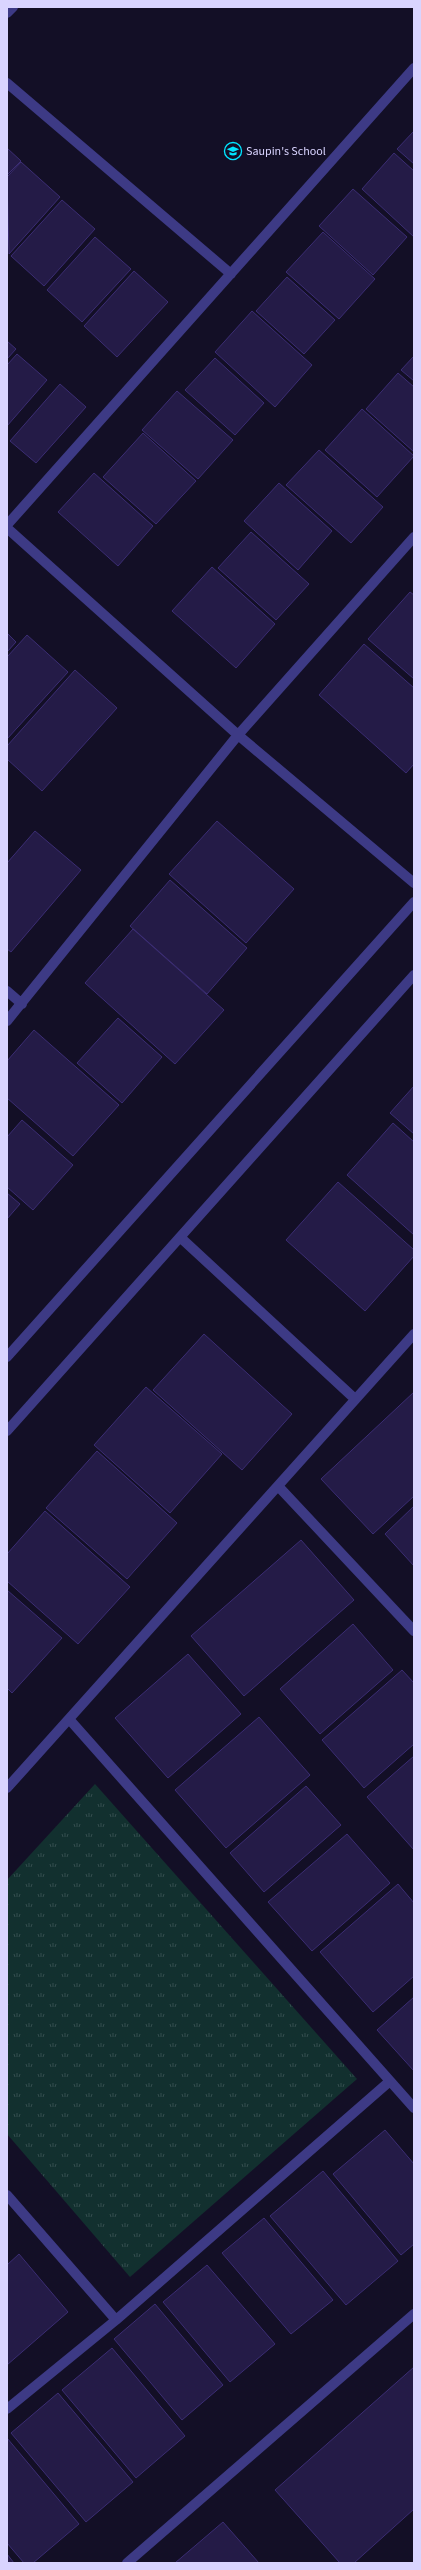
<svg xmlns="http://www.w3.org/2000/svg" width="421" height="2570" font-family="'Source Sans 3',sans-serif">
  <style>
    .park { fill: url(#park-tufts) }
    .building { fill: #241b47; stroke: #3b2d73 }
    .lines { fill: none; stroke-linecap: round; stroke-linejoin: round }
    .minor { stroke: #3d3a85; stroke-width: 10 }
    .labels { text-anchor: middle; stroke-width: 3; stroke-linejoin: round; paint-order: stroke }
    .poi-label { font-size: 12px; fill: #d9d4ff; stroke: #130f26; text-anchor: start }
  </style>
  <defs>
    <pattern id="park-tufts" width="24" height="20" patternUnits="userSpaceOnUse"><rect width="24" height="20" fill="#12302f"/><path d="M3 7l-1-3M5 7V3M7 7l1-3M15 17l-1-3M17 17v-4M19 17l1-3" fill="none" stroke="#344d4e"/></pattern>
  </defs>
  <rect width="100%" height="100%" fill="#130f26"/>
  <path class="park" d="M95 1784 357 2079 130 2277 7 2134V1880Z"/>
  <path class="building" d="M414 131V164L397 149Z
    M7 148 21 161 7 175Z
    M394 153 414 171V237L362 189Z
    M21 162 60 197 9 254 7 177Z
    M353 189 407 237 373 275 319 226Z
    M62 200 95 229 44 286 11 256Z
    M323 232 375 279 339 319 286 272Z
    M95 237 131 269 82 322 47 290Z
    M134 271 168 302 117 357 84 326Z
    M287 277 335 320 304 354 256 311Z
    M252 311 312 365 275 407 215 352Z
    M7 341 16 349 7 359Z
    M17 354 47 380 7 426V365Z
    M414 356V381L401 370Z
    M215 358 264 403 235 435 185 390Z
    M398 373 414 387V452L366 409Z
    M60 384 86 407 36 463 10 441Z
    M177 391 233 440 198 479 142 430Z
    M362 409 414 456 377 497 325 450Z
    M143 433 196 481 156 524 103 477Z
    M319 450 383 507 351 543 286 485Z
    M94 473 153 526 118 566 58 512Z
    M279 483 332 531 298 570 244 521Z
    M251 532 309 584 276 620 218 568Z
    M212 567 275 624 236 668 172 611Z
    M410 592 414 595V679L368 639Z
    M7 633 16 642 7 652Z
    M27 635 68 672 7 739V657Z
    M364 644 414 688V764L406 773 319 695Z
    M75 670 117 708 42 791 7 759V746Z
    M217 821 294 889 246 943 169 874Z
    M35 831 81 870 11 952 7 949V863Z
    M170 880 247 948 207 994 130 926Z
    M133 929 224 1010 175 1064 85 983Z
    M118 1018 162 1057 122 1103 77 1063Z
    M34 1030 119 1105 73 1156 7 1098V1061Z
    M414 1086V1134L390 1113Z
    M22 1120 73 1165 33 1210 7 1187V1137Z
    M393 1123 414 1142V1235L347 1175Z
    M338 1182 414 1250V1256L365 1311 286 1240Z
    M7 1193 20 1204 7 1219Z
    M204 1334 292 1414 242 1470 153 1390Z
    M146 1387 222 1454 170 1513 94 1445Z
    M414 1392V1496L373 1534 321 1479Z
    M97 1451 177 1523 127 1579 46 1508Z
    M414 1506V1566L385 1534Z
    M45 1511 130 1587 78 1644 7 1581V1554Z
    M301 1540 354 1600 244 1696 191 1636Z
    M7 1590 62 1638 12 1693 7 1688Z
    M353 1624 393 1670 320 1734 280 1689Z
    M188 1654 241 1714 168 1778 115 1718Z
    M402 1670 414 1683V1744L364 1788 322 1740Z
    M259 1717 310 1775 226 1848 175 1790Z
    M414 1756V1850L367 1797Z
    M306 1786 341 1825 264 1892 230 1853Z
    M347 1834 390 1883 312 1951 268 1902Z
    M398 1884 414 1903V1976L373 2012 320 1952Z
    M414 1997V2071L377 2030Z
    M385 2130 414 2164V2244L401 2255 333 2174Z
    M323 2171 398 2261 346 2305 270 2216Z
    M264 2218 333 2300 291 2334 222 2253Z
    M19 2254 68 2312 7 2365V2265Z
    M207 2265 275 2344 230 2382 163 2302Z
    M155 2304 223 2385 182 2420 114 2339Z
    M112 2348 185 2436 136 2478 62 2390Z
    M414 2367V2509L354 2563H340L275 2490Z
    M58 2393 133 2482 86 2522 11 2433Z
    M7 2438 79 2524 33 2563H24L7 2543Z
    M223 2522 259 2563H175Z
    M7 2554 14 2563H7Z"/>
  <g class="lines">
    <path class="minor" d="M7 13 13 7
      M7 83 231 274
      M7 525 414 68
      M7 528 238 735 414 883
      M7 991 22 1004
      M7 1021 238 735 414 537
      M181 1238 355 1399
      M7 1357 414 902
      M7 1431 414 975
      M278 1486 414 1631
      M69 1719 414 2108
      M7 1788 414 1334
      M7 2195 116 2320
      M7 2409 116 2320 390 2081
      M127 2563 414 2314"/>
  </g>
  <defs>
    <g id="school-ring" transform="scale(0.9)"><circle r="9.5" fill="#130f26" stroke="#00e5ff" stroke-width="1.5"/><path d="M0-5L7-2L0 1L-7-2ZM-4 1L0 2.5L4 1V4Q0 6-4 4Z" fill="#00e5ff"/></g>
  </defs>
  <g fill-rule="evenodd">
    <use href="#school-ring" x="233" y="151"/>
  </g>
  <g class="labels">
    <g class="poi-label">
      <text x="246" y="155">Saupin's School</text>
    </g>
  </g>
  <rect width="421" height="2570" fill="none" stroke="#d9d4ff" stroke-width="16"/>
</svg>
